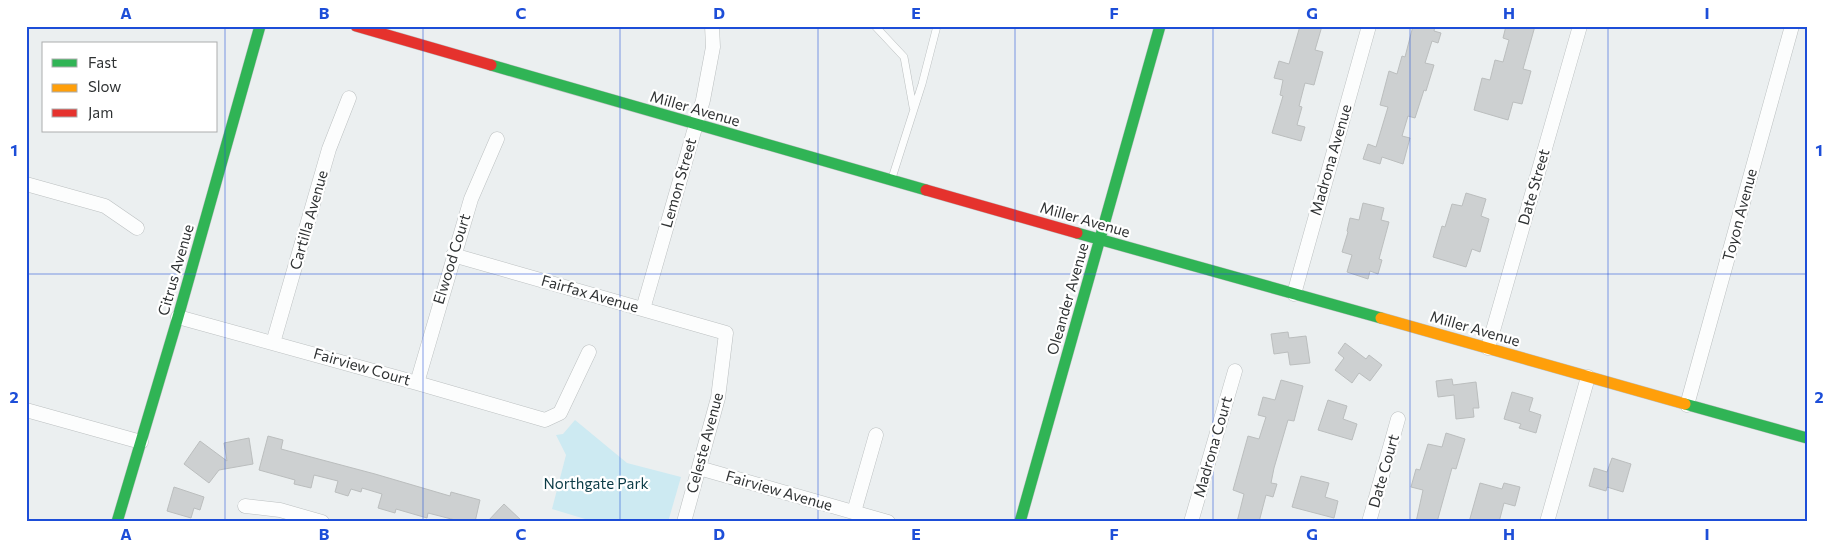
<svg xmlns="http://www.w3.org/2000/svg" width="1833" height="548" font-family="Commissioner,sans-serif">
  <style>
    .green { fill: #cdeaf2 }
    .building { fill: #cdd0d1; stroke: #bbbebe }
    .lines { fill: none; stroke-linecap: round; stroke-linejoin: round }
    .lane-casing { stroke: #bcc0c1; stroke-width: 8 }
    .street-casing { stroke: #bcc0c1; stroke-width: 15 }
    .fast-casing { stroke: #bcc0c1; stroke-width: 12 }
    .slow-casing { stroke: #bcc0c1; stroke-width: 12 }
    .jam-casing { stroke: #bcc0c1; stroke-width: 12 }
    .lane { stroke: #fcfdfd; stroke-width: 7 }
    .street { stroke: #fcfdfd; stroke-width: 14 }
    .fast { stroke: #30b455; stroke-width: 11 }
    .slow { stroke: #ff9f0a; stroke-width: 11 }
    .jam { stroke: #e5322d; stroke-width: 11 }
    .grid { fill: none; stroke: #1d4ed8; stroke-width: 1; stroke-opacity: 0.55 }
    .labels { text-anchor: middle; stroke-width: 4.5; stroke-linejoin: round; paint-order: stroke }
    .street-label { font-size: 15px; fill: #2f3233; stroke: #fff }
    .park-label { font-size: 15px; fill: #0b3b46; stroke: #fff }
    .neatline { fill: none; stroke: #1d4ed8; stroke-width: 2 }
    .grid-label { font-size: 16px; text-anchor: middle; font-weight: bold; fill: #1d4ed8 }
  </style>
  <rect width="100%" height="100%" fill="#ebeff0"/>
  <path class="green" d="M575 420 627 463 681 477 668 522H595L552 509 566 455 556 435 563 434Z"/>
  <path class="building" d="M1300 26H1322L1315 50 1323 52 1314 85 1305 83 1299 106 1302 107 1297 125 1305 127 1301 141 1272 133 1283 96 1280 95 1283 80 1274 78 1279 61 1289 64Z
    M1413 26H1435L1434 31 1441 33 1438 43 1432 41 1425 63 1434 65 1426 91 1424 90 1415 118 1408 116 1402 136 1410 138 1403 164 1382 157 1380 164 1363 159 1368 144 1376 147 1388 107 1380 105 1389 71 1397 74 1402 56 1405 57Z
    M1506 26H1535L1523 69 1531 71 1522 104 1513 102 1508 120 1474 110 1482 78 1490 80 1495 60 1503 62 1509 40 1503 38Z
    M1466 193 1486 199 1481 216 1489 219 1480 252 1472 249 1466 267 1433 257 1442 226 1445 227 1452 204 1462 206Z
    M1363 203 1384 208 1381 220 1389 222 1379 259 1382 260 1378 274 1370 271 1368 279 1347 272 1352 255 1342 252 1348 232 1347 231 1350 218 1359 220Z
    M1288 332 1289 338 1306 336 1310 363 1290 365 1288 352 1274 354 1271 334Z
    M1345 343 1366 359 1369 355 1382 365 1370 381 1359 373 1352 383 1335 370 1344 358 1338 353Z
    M1452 379 1453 385 1476 382 1479 408H1473L1474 417 1456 419 1454 395 1438 397 1436 381Z
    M1281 380 1303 386 1294 421 1288 420 1274 468 1271 483 1277 484 1273 497 1266 495 1259 522H1237L1244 494 1233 490 1248 436 1259 439 1266 417 1258 415 1263 397 1275 400Z
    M1512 392 1533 398 1529 411 1541 415 1536 433 1519 428 1521 424 1504 419Z
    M1328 400 1347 406 1343 419 1357 424 1352 440 1318 430Z
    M1446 433 1465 439 1456 469 1452 468 1437 522H1416L1423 490 1411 487 1416 469 1420 470 1428 444 1442 447Z
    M268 436 283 440 281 449 375 474 450 496 451 492 480 500 475 522H463L428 513 427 518 396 509 395 513 378 508 382 494 362 488 361 492 351 489 348 496 335 492 338 481 314 475 311 488 294 484 295 480 259 470Z
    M249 438 253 464 219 470 209 483 184 464 200 441 227 461 224 443Z
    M1612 458 1631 464 1623 492 1607 487 1606 491 1589 486 1594 468 1607 472Z
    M1301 476 1329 483 1325 497 1338 501 1334 518 1292 507Z
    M1480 483 1502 489 1504 483 1520 487 1515 506 1504 503 1499 522H1469Z
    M174 487 204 497 200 510 194 508 191 518 167 511Z
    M504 504 523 522H487Z"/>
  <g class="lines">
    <g class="lane-casing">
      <path id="lane" d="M875 26 904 57 913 107
        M892 178 922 84 937 26"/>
    </g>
    <g class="street-casing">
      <path id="street" d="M26 184 105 206 137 228
        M453 255 726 333 718 398 684 522
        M1294 294 1369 26
        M643 309 703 100 713 47 712 26
        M178 317 417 383 545 420 560 413 589 352
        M273 343 329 149 349 98
        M1488 348 1580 26
        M417 383 471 199 497 139
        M1687 405 1792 26
        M26 410 141 442
        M699 468 888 522
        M245 506 280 510 322 522
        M854 512 876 435
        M1191 522 1235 371
        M1369 522 1398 419
        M1547 522 1588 377"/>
    </g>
    <g class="fast-casing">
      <path id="fast" d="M491 65 926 190
        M1077 233 1381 318
        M1685 404 1807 438
        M117 522 178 317 260 26
        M1020 522 1160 26"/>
    </g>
    <g class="slow-casing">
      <path id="slow" d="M1381 318 1685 404"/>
    </g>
    <g class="jam-casing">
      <path id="jam" d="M356 26 491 65
        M926 190 1077 233"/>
    </g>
    <use href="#lane" class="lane"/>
    <use href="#street" class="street"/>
    <use href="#fast" class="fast"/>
    <use href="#slow" class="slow"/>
    <use href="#jam" class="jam"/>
  </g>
  <path class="grid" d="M225 26V522M423 26V522M620 26V522M818 26V522M1015 26V522M1213 26V522M1410 26V522M1608 26V522M26 274H1807"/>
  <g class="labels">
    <g class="street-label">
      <text transform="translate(695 109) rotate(16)" y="5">Miller Avenue</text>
      <text transform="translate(1331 160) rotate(-74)" y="5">Madrona Avenue</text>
      <text transform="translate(679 183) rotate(-74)" y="5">Lemon Street</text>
      <text transform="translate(1534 187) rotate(-74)" y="5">Date Street</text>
      <text transform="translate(1740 215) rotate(-75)" y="5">Toyon Avenue</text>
      <text transform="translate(309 220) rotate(-74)" y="5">Cartilla Avenue</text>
      <text transform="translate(1085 220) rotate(16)" y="5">Miller Avenue</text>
      <text transform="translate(452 259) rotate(-73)" y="5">Elwood Court</text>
      <text transform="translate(176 270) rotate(-74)" y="5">Citrus Avenue</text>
      <text transform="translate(590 294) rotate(16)" y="5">Fairfax Avenue</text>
      <text transform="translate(1068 299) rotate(-74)" y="5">Oleander Avenue</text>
      <text transform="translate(1475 329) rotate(16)" y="5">Miller Avenue</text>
      <text transform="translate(362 367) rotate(16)" y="5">Fairview Court</text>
      <text transform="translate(705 443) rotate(-75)" y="5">Celeste Avenue</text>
      <text transform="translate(1213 447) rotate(-74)" y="5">Madrona Court</text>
      <text transform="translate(1384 471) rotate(-74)" y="5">Date Court</text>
      <text transform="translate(779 491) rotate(16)" y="5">Fairview Avenue</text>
    </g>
    <g class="park-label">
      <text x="596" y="489">Northgate Park</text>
    </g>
  </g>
  <rect width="1833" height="548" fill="none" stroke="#ffffff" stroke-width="55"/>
  <rect x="42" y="42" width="175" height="90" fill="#ffffff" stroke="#acadad"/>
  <rect x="52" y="59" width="25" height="8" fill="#30b455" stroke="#acadad"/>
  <text x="88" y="68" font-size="15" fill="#2f3233">Fast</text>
  <rect x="52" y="84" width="25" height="8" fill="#ff9f0a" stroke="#acadad"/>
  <text x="88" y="92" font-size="15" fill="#2f3233">Slow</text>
  <rect x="52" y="109" width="25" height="8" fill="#e5322d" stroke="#acadad"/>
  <text x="88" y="118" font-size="15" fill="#2f3233">Jam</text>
  <rect x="28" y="28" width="1778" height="492" class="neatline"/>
  <g class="grid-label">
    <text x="126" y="19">A</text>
    <text x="324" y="19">B</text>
    <text x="521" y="19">C</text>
    <text x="719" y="19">D</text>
    <text x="916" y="19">E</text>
    <text x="1114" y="19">F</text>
    <text x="1312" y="19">G</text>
    <text x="1509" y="19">H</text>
    <text x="1707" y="19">I</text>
    <text x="14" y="156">1</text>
    <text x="1819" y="156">1</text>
    <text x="14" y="403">2</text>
    <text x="1819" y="403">2</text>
    <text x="126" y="540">A</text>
    <text x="324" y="540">B</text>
    <text x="521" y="540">C</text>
    <text x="719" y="540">D</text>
    <text x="916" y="540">E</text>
    <text x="1114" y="540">F</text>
    <text x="1312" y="540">G</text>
    <text x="1509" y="540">H</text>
    <text x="1707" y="540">I</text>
  </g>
</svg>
